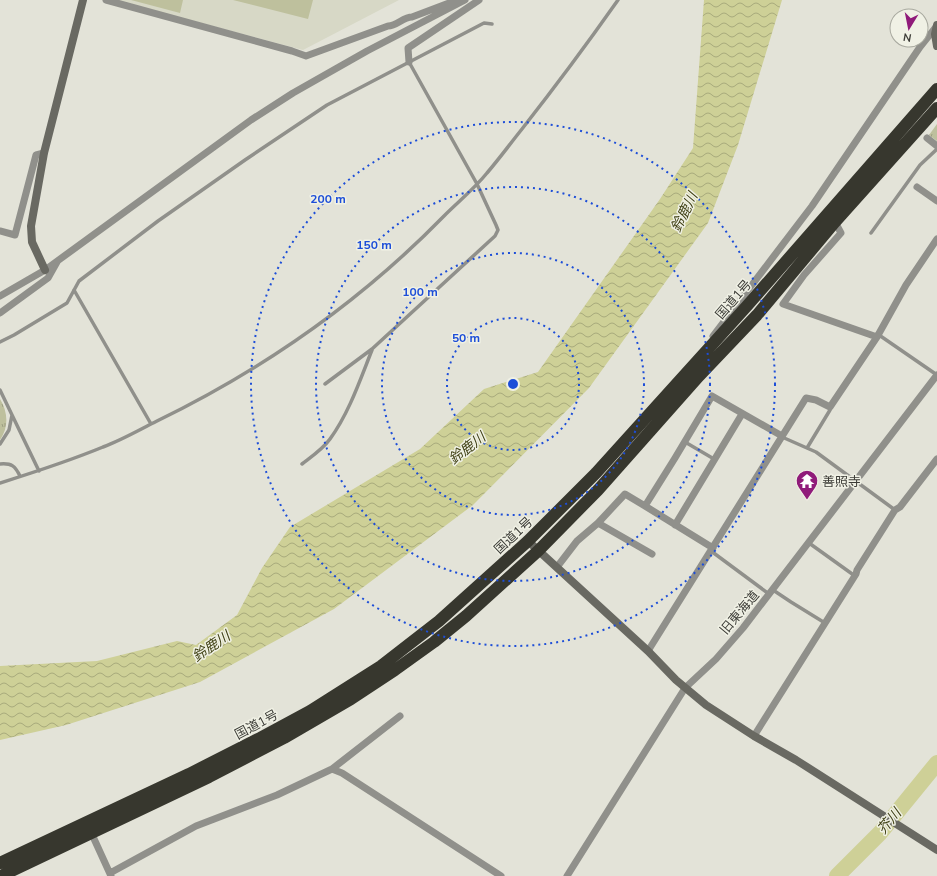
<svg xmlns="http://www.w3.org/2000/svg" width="937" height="876" font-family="'Nunito Sans','Noto Sans JP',sans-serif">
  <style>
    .built { fill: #d7d8c6 }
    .grass { fill: url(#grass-tufts) }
    .garden { fill: #bec09d }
    .water { fill: url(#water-waves) }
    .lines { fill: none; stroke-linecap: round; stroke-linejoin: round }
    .river { stroke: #ced097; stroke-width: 16 }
    .lane { stroke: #90908b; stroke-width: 3.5 }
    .street { stroke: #90908b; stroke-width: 7 }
    .secondary { stroke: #696962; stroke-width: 8 }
    .highway { stroke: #37372e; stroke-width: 12 }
    .ring { fill: none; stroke: #1d4ed8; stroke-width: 2; stroke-dasharray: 2 4 }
    .labels { text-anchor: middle; stroke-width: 3; stroke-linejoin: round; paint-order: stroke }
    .street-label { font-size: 13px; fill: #3c3c37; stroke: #f0f1e5 }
    .poi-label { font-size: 13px; fill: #3c3c37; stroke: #f0f1e5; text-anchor: start }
    .water-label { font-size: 14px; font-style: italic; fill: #3f4014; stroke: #f0f1e5 }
    .centre { fill: #1d4ed8; stroke: #f0f1e5; stroke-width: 2 }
    .ring-label { font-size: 12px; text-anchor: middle; font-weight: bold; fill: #1d4ed8; stroke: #f0f1e5; stroke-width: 3; stroke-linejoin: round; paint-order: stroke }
  </style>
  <defs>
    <pattern id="grass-tufts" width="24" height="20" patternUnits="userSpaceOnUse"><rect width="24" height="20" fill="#bec09d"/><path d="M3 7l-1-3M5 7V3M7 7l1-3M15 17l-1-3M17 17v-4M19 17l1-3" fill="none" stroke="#9c9d81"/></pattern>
    <pattern id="water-waves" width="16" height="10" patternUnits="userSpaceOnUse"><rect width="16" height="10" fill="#ced097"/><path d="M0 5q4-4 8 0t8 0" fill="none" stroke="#a8aa7c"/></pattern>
  </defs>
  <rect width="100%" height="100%" fill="#e3e3d8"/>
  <path class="built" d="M115 0H399L303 50Z"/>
  <path class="grass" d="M937 124V141L929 135Z
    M0 399C8 412 9 427 0 440Z"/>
  <path class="garden" d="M131 0H183L180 13Z
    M233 0H313L308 19Z"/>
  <path class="water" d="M704 0H782L738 145 708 223 589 388 473 505 334 609 200 682 66 725 0 740V666L97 661 177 641 196 645 237 615 262 568 290 527 420 449 484 389 538 372 660 199 693 148Z"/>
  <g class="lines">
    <path class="river" d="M837 876 880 833 937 763"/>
    <path class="lane" d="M871 233 920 165 937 149
      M74 290 151 424
      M879 335 937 375
      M0 342 14 335 67 303 79 281 158 221 245 160 327 105 484 23 492 24
      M325 384 372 349 495 236 498 230 496 225 477 184 409 62
      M0 390 39 471
      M782 437 816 452 895 510
      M685 442 714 459
      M0 444 9 430 12 415
      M807 448 830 410V407
      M0 464C12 463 15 466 20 476
      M302 464C311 457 323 449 330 439 349 413 360 380 372 350
      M0 483C35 472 69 461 103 447 122 440 139 430 157 421 264 369 361 301 444 216 458 202 474 189 487 173 499 159 510 144 522 129 555 87 587 44 618 0
      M809 543 855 576
      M711 551 769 594
      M773 590 791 602 825 623"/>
    <path class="street" d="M106 0 292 51 306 56 388 26C397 26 403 17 412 17L457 0
      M409 62 408 48 479 0
      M927 138 937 146
      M917 187 937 201
      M835 222 841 233 804 275 783 304 877 337 906 285 937 239
      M0 231 15 235 36 155 44 153
      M0 296 45 270 251 120 293 93 367 51 465 0
      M0 313 48 278 57 262
      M713 336 812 206 920 47 936 27
      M598 523 652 554
      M675 525 742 414
      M713 548 645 506 675 458 712 396 782 436
      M557 567 577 541 598 523 625 494 645 506
      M648 651 806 398 816 400 830 407 877 337
      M754 736 856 574 857 570 895 510 900 507 937 459
      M332 769 342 773 501 876
      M90 830 111 876
      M110 873 196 826 277 795 332 769 400 716
      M567 876 685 688 716 659 743 628 937 375"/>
    <path class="secondary" d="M937 25 935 34 937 46
      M45 270 32 242 31 226 44 153 83 0
      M528 541 648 651 676 680 706 705 754 736 796 760 937 850"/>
    <path class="highway" d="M0 863 189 774 260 738 310 711 381 666 439 621 528 541 596 473 746 307 937 89
      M1 876 209 777 284 738 351 699 395 670 434 642 466 616 538 551 598 490 699 376 757 315 835 222 937 108"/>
  </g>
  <g class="ring">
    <circle cx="513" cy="384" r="66"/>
    <circle cx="513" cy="384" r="131"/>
    <circle cx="513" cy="384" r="197"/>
    <circle cx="513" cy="384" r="262"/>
  </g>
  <defs>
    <g id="temple-pin" transform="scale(1.15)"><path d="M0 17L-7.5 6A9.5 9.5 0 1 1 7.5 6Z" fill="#901b7a" stroke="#f0f1e5"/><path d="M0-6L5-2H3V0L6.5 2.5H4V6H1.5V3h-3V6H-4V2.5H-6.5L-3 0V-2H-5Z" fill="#fff"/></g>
  </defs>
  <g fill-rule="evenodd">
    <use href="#temple-pin" x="807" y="481"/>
  </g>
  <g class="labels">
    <g class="street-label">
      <text transform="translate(733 299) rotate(-49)" y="5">国道1号</text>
      <text transform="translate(513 535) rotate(-43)" y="5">国道1号</text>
      <text transform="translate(739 612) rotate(-50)" y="5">旧東海道</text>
      <text transform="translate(256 724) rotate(-28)" y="5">国道1号</text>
    </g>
    <g class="poi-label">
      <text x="822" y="486">善照寺</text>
    </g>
    <g class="water-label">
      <text transform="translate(684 212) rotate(-64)" y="5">鈴鹿川</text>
      <text transform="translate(467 448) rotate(-38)" y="5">鈴鹿川</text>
      <text transform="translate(211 646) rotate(-34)" y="5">鈴鹿川</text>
      <text transform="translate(889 821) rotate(-50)" y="5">芥川</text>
    </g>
  </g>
  <circle cx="513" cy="384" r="6" class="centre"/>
  <g class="ring-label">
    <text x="328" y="203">200 m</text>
    <text x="374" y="249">150 m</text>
    <text x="420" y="296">100 m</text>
    <text x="466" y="342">50 m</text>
  </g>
  <g transform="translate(909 28) rotate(190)"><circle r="19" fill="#f0f1e5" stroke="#a8a99f"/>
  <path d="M0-3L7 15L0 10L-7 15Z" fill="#901b7a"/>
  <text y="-6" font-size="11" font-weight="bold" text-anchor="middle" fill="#3c3c37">N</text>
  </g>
</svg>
